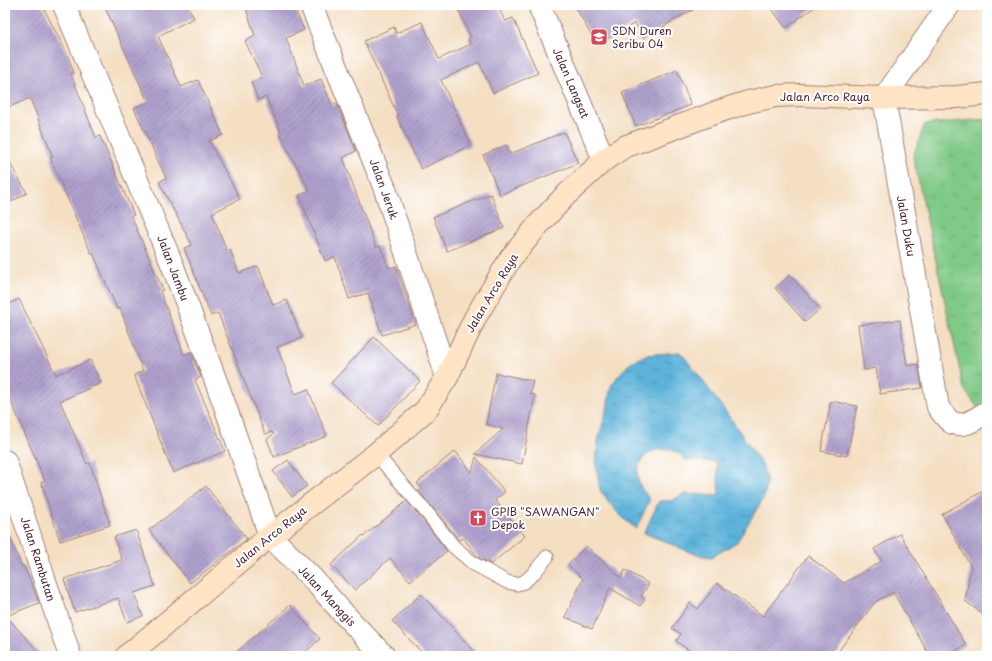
<svg xmlns="http://www.w3.org/2000/svg" width="992" height="661" font-family="'Playpen Sans',sans-serif">
  <style>
    .grass { fill: url(#grass-tufts); stroke: #657459 }
    .water { fill: url(#water-ripples); stroke: #546982 }
    .building { fill: url(#building-hatch) }
    .lines { fill: none; stroke-linecap: round; stroke-linejoin: round }
    .lane-casing { stroke: #9f7f77; stroke-width: 15 }
    .street-casing { stroke: #9f7f77; stroke-width: 24 }
    .secondary-casing { stroke: #9f7f77; stroke-width: 24 }
    .lane { stroke: #fff; stroke-width: 13 }
    .street { stroke: #fff; stroke-width: 22 }
    .secondary { stroke: #ffe4c6; stroke-width: 22 }
    .labels { text-anchor: middle; stroke-width: 4; stroke-linejoin: round; paint-order: stroke }
    .poi-label { font-size: 11px; fill: #4a1f2b; stroke: #fff; text-anchor: start }
    .street-label { font-size: 11px; fill: #4a1f2b; stroke: #fff }
  </style>
  <defs>
    <pattern id="grass-tufts" width="24" height="20" patternUnits="userSpaceOnUse"><rect width="24" height="20" fill="#80ca87"/><path d="M3 7l-1-3M5 7V3M7 7l1-3M15 17l-1-3M17 17v-4M19 17l1-3" fill="none" stroke="#70ad75"/></pattern>
    <pattern id="water-ripples" width="26" height="14" patternUnits="userSpaceOnUse"><rect width="26" height="14" fill="#5db3da"/><path d="M2 4q2-2 4 0t4 0M15 11q2-2 4 0t4 0" fill="none" stroke="#4f91b1"/></pattern>
    <pattern id="building-hatch" width="6" height="6" patternUnits="userSpaceOnUse"><rect width="6" height="6" fill="#afa1cd"/><path d="M-1 1l2-2M0 6l6-6M5 7l2-2" fill="none" stroke="#9083a7"/></pattern>
  </defs>
  <rect width="100%" height="100%" fill="#fff"/>
  <filter id="ink" filterUnits="userSpaceOnUse"><feTurbulence type="fractalNoise" baseFrequency=".025" numOctaves="2"/><feDisplacementMap in="SourceGraphic" scale="8" xChannelSelector="R" yChannelSelector="G"/><feConvolveMatrix kernelMatrix="1 2 1 2 8 2 1 2 1" color-interpolation-filters="sRGB"/></filter>
  <filter id="wash" filterUnits="userSpaceOnUse"><feTurbulence type="fractalNoise" baseFrequency=".012" numOctaves="4" result="noise"/><feDisplacementMap in="SourceGraphic" scale="16" xChannelSelector="R" yChannelSelector="G"/><feGaussianBlur stdDeviation="0.9" result="paint"/><feColorMatrix in="noise" values="0 0 0 0 0 0 0 0 0 0 0 0 0 0 0 0 0 1.4 0 .05"/><feComposite in="paint" operator="in"/></filter>
  <g filter="url(#wash)">
    <rect width="100%" height="100%" fill="#f4dfc3"/>
    <path class="grass" d="M987 119V412L978 408 964 389 913 156 925 124Z"/>
    <path class="water" d="M680 352 697 373 733 422 763 466 767 483 764 497 737 542 712 557 697 555 644 533 659 501H671L684 494 719 496 717 462 686 460C667 436 629 455 639 483 641 490 646 494 650 499L636 529 624 519 608 502 600 490 596 465 598 440 607 409 611 386 618 376 631 362 646 355Z"/>
    <g id="blocks">
      <path class="building" d="M5 5H42L67 54 74 73 71 74 96 138 100 136 134 215 131 216 163 290 160 291 184 355 191 352 201 377 195 380 225 451 173 473 134 375 143 371 120 308 117 309 93 253H91L50 158 53 157 30 98 5 109Z
        M104 5H187L194 18 158 36 181 87 198 80 223 135 209 141 240 199 212 213 227 251 230 249 239 273 258 266 273 305 287 300 302 338 277 347 295 394 308 389 327 436 274 457 267 439 274 434 272 432 265 434 218 313 211 316 184 248 192 245 159 182 166 178 134 108 148 102Z
        M245 5H293L304 30 286 38 304 86 321 79 332 105 336 103 338 106 356 151 343 158 376 247 380 246 389 268 396 266 416 324 382 335 368 293 349 299 335 257 325 261 299 195 310 191 279 133 281 132 266 97 258 100 251 82 262 77 245 41 255 36Z
        M456 5H497L505 21 513 18 538 73 493 93 479 62 441 80 471 145 421 169 397 117 398 116 364 41 394 27 396 33 422 22 439 59 471 44 468 38 471 37Z
        M574 5H701L643 38 635 23 597 45Z
        M769 5H817L786 28Z
        M677 70 691 105 636 126 622 93Z
        M564 132 578 163 500 195 483 155 506 145 510 154Z
        M5 155 27 193 5 205Z
        M491 194 504 228 447 251 433 217Z
        M790 275 820 309 805 322 775 288Z
        M19 299 56 375 90 360 101 383 60 401 87 464 90 463 110 525 60 541 41 482 45 481 5 387V306Z
        M900 320 907 366 918 364 922 388 880 394 876 368 864 370 858 325Z
        M374 337 420 381 378 426 331 383Z
        M496 373 533 381 530 394 535 395 522 464 475 454 503 429 486 424Z
        M831 401 857 406 847 456 821 451Z
        M455 451 472 472 476 457 505 492 495 500 525 536 491 564 479 558 463 538 459 540 434 509 419 491 422 489 417 483Z
        M288 460 307 486 292 497 273 471Z
        M206 486 247 539 190 583 149 530Z
        M987 489V617L965 601 971 567 942 514Z
        M407 501 422 519 447 551 410 581 390 558 355 590 331 565 363 535 364 536Z
        M5 527H6L22 567 24 566 39 603 6 616 42 656H5Z
        M136 530 155 586 134 593 143 616 127 622 118 598 75 612 64 579 122 560 114 537Z
        M900 534 966 645 947 656H930L893 592 875 602 835 656H697L676 641 681 634 672 628 690 603 698 609 717 583 763 616 808 556 844 583 882 561 874 549Z
        M586 546 621 578 625 570 649 584 641 596 645 600 640 606 610 588 592 629 565 617 583 579 568 565Z
        M421 594 479 656H425L392 621Z
        M290 605 320 639 301 656H232Z"/>
    </g>
  </g>
  <g filter="url(#ink)">
    <use href="#blocks" fill-opacity="0" stroke="#9f7f77" stroke-width="1"/>
    <g class="lines">
      <g class="lane-casing">
        <path id="lane" d="M376 454 428 514 453 546 474 564 507 582 517 584 524 582 533 574 547 557"/>
      </g>
      <g class="street-casing">
        <path id="street" d="M64 5 172 264 224 403 270 536 311 577 343 613 384 656
          M311 5 385 189 447 377
          M539 5 604 160
          M949 5 884 98 938 407C942 412 946 419 951 422 963 429 977 418 987 412
          M5 461 70 656"/>
      </g>
      <g class="secondary-casing">
        <path id="secondary" d="M127 656 270 536 376 454 426 410 447 377 475 318 510 259 539 224 565 196 604 160 624 147 717 112 748 102 776 96 799 95 884 98 957 97 987 94"/>
      </g>
      <use href="#lane" class="lane"/>
      <use href="#street" class="street"/>
      <use href="#secondary" class="secondary"/>
    </g>
  </g>
  <defs>
    <g id="school-square" transform="scale(0.9)"><rect x="-9" y="-9" width="18" height="18" rx="4" fill="#d1495b" stroke="#fff"/><path d="M0-5L7-2L0 1L-7-2ZM-4 1L0 2.5L4 1V4Q0 6-4 4Z" fill="#fff"/></g>
    <g id="church-square" transform="scale(0.9)"><rect x="-9" y="-9" width="18" height="18" rx="4" fill="#d1495b" stroke="#fff"/><path d="M-1.2-6h2.4v3.5h3.3v2.4h-3.3V6h-2.4V-.1h-3.3v-2.4h3.3Z" fill="#fff"/></g>
  </defs>
  <g fill-rule="evenodd">
    <use href="#school-square" x="599" y="37"/>
    <use href="#church-square" x="478" y="518"/>
  </g>
  <g class="labels">
    <g class="poi-label">
      <text x="612" y="35">SDN Duren<tspan x="612" dy="13">Seribu 04</tspan></text>
      <text x="491" y="516">GPIB "SAWANGAN"<tspan x="491" dy="13">Depok</tspan></text>
    </g>
    <g class="street-label">
      <text transform="translate(571 83) rotate(67)" y="4">Jalan Langsat</text>
      <text x="825" y="101">Jalan Arco Raya</text>
      <text transform="translate(384 189) rotate(70)" y="4">Jalan Jeruk</text>
      <text transform="translate(906 226) rotate(80)" y="4">Jalan Duku</text>
      <text transform="translate(173 268) rotate(69)" y="4">Jalan Jambu</text>
      <text transform="translate(492 293) rotate(-59)" y="4">Jalan Arco Raya</text>
      <text transform="translate(270 537) rotate(-39)" y="4">Jalan Arco Raya</text>
      <text transform="translate(38 559) rotate(72)" y="4">Jalan Rambutan</text>
      <text transform="translate(327 596) rotate(47)" y="4">Jalan Manggis</text>
    </g>
  </g>
  <rect width="992" height="661" fill="none" stroke="#fff" stroke-width="20"/>
</svg>
